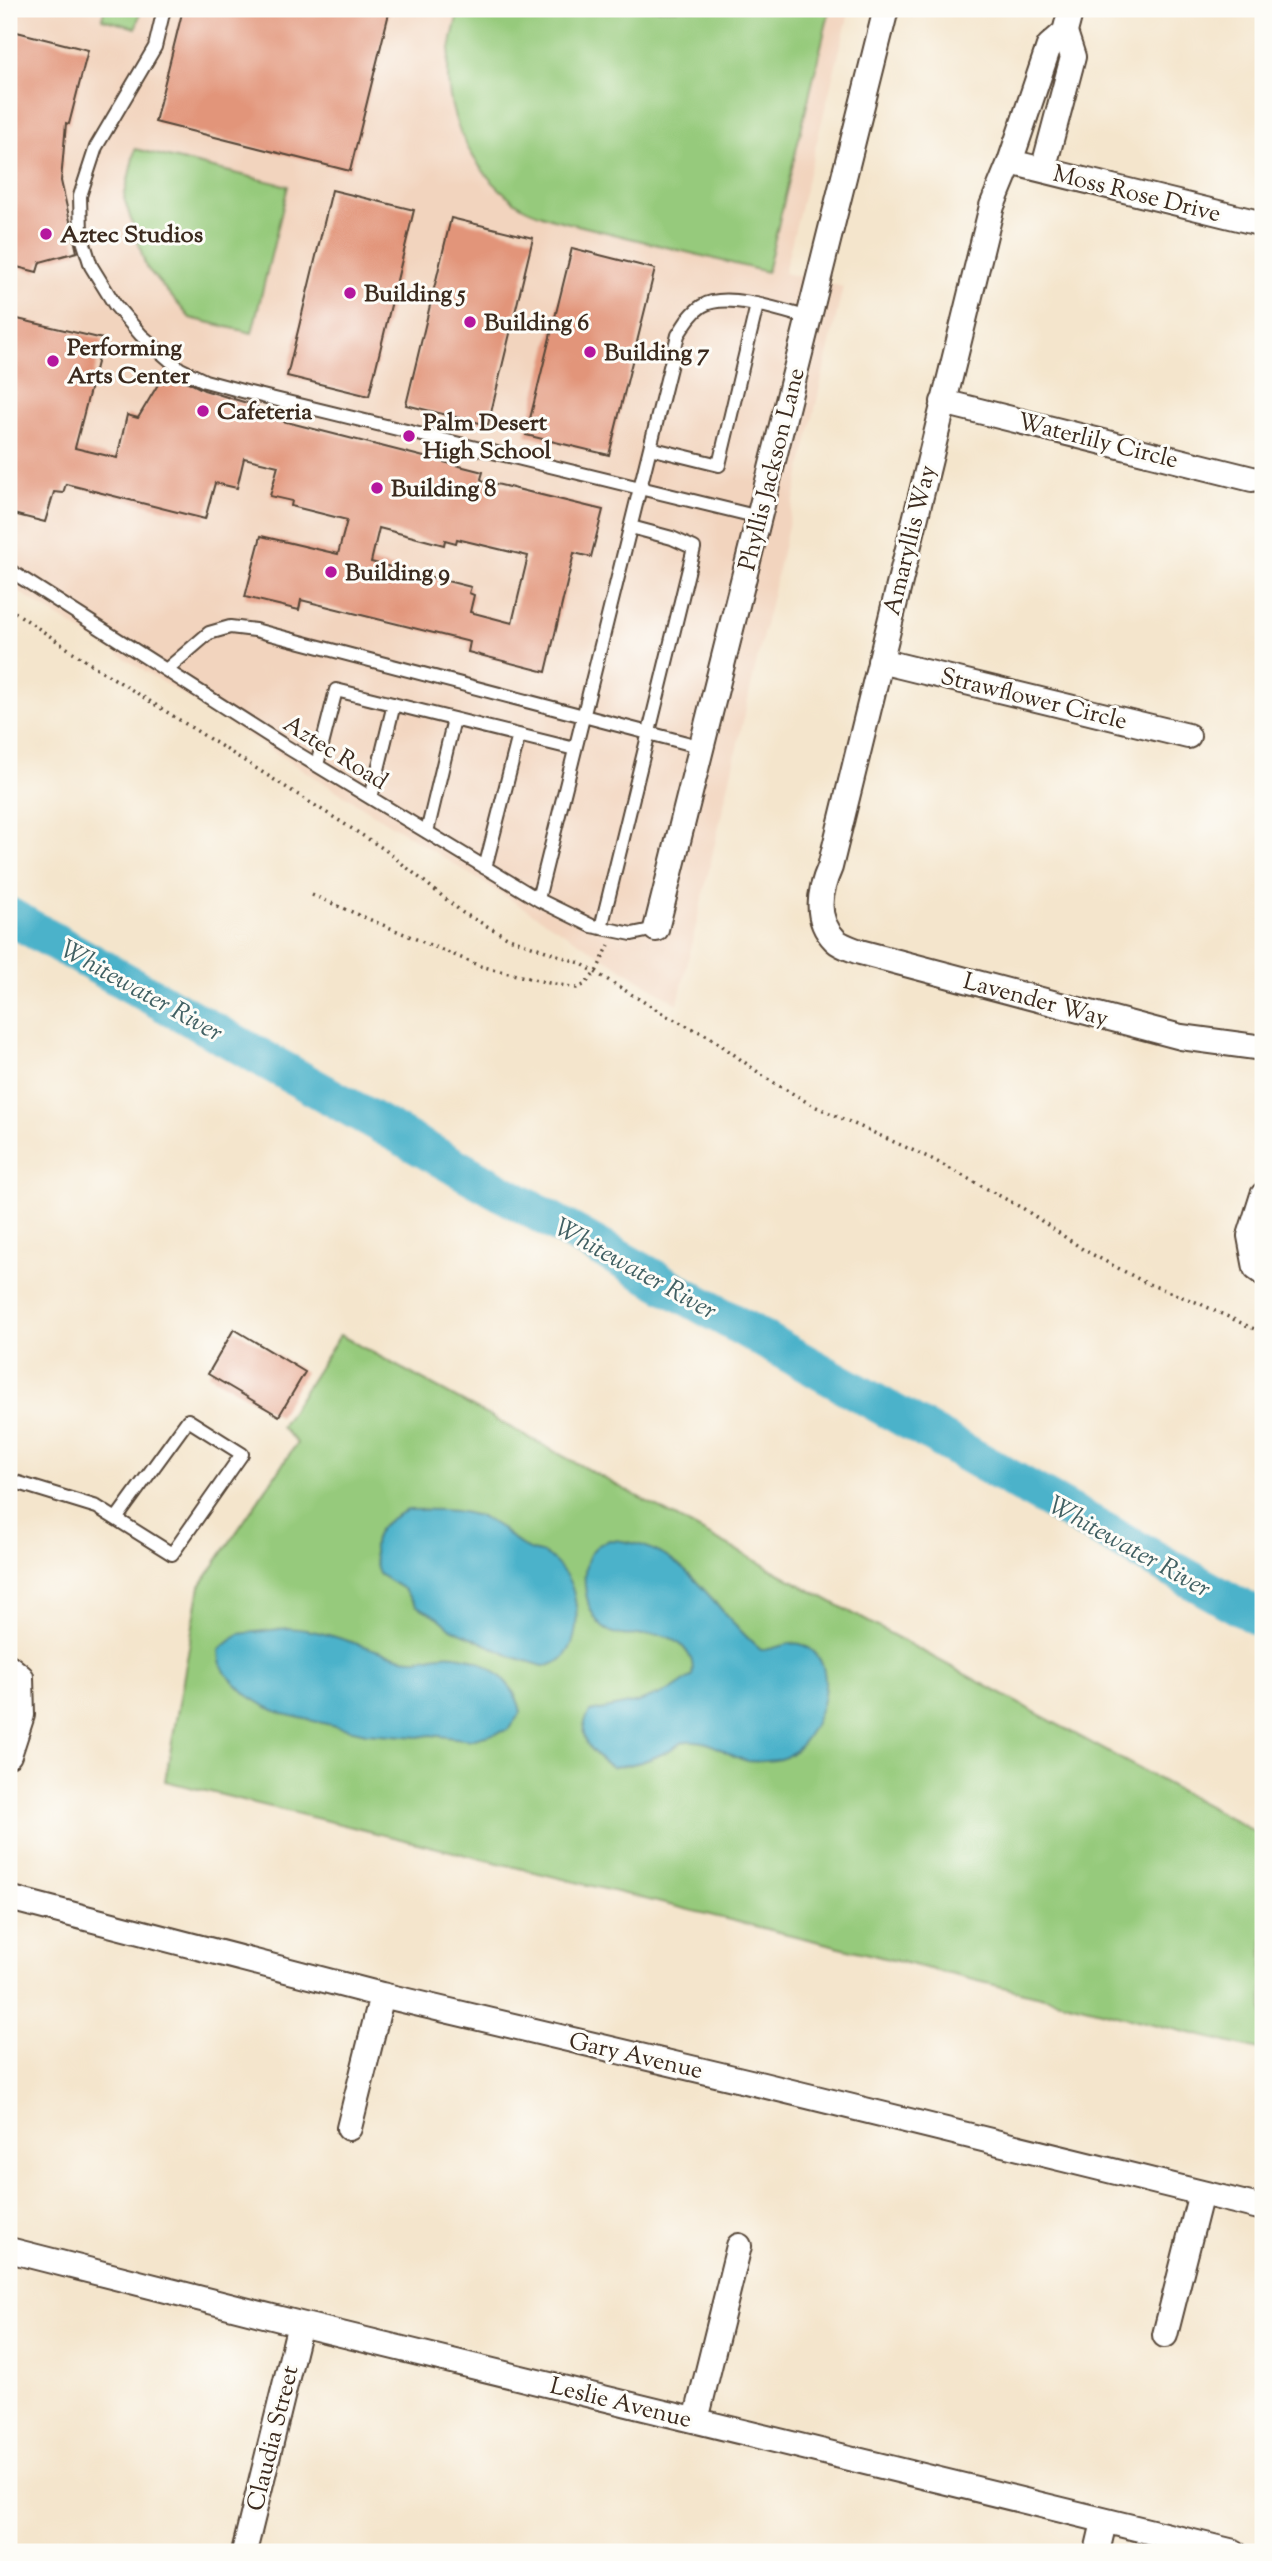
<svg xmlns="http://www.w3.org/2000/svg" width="1272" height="2561" font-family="'Sorts Mill Goudy',serif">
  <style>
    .built { fill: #f2d4be }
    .green { fill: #96ca7b; stroke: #687a4c; stroke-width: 2 }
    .water { fill: #4bb2ca; stroke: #436e74; stroke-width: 2 }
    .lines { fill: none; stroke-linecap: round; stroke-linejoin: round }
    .river { stroke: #4bb2ca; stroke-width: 38 }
    .building { fill: #e2957a; fill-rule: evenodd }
    .service-casing { stroke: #574638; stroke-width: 16 }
    .minor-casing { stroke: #574638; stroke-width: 28 }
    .path { stroke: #574638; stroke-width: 3.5; stroke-dasharray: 2 5; stroke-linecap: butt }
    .service { stroke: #fff; stroke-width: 12 }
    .minor { stroke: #fff; stroke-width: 24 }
    .poi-dot { fill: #b5179e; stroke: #fdfcf7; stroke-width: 2.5 }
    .labels { text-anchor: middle; stroke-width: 6; stroke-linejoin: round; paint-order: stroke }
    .street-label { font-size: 24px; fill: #3b2a1e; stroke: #fdfcf7 }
    .poi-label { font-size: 24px; font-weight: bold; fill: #3b2a1e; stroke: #fdfcf7; text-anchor: start }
    .water-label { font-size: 26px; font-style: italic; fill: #416063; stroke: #fdfcf7 }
  </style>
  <rect width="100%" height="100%" fill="#fdfcf7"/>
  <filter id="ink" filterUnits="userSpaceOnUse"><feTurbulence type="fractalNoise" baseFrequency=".0143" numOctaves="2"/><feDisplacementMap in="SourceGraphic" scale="14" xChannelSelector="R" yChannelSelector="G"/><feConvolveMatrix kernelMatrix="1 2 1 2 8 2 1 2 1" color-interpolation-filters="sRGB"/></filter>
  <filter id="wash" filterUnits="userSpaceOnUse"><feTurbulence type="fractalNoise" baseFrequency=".00686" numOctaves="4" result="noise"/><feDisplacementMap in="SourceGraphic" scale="28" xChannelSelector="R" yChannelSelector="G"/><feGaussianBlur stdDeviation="1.57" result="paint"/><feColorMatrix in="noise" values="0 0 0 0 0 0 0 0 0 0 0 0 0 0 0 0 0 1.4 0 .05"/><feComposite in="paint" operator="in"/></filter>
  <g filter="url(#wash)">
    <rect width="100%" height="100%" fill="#f4e5cc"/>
    <path class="built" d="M9 9H850L784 273 843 287 678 1004 9 586Z"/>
    <path class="green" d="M104 9H141L136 28 102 19Z
      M459 9H830L767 272 553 219C543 215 532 212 523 207 479 179 450 129 448 77 447 54 454 31 459 9Z
      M135 149 288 186 252 333 190 318 146 267 124 198Z
      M340 1335 1263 1836V2051L165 1781 200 1586 297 1443 281 1427Z"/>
    <path class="water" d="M408 1510C438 1509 470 1508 496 1525 506 1532 515 1542 526 1548 532 1552 539 1552 546 1555 553 1559 560 1567 565 1574 583 1598 583 1665 543 1666L513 1657 449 1627 438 1617 417 1606 403 1589 379 1574C367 1539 375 1524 408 1510Z
      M609 1540C686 1542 710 1608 761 1650 775 1650 790 1640 803 1645 849 1664 814 1750 780 1759 772 1761 755 1762 748 1761 728 1757 711 1738 687 1741 681 1742 673 1748 668 1751 649 1761 633 1766 612 1767 590 1753 574 1736 590 1712L639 1702 673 1689 692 1676C694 1664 692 1657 683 1647 660 1622 632 1645 607 1630 585 1618 576 1566 595 1548 598 1544 605 1542 609 1540Z
      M288 1628C332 1631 362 1648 403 1658 418 1661 425 1657 440 1655 474 1650 515 1678 521 1712L508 1730 471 1740 431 1735 418 1737 366 1733 283 1714 265 1706 247 1695 226 1674 220 1661 219 1650 239 1634Z"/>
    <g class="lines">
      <path class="river" d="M9 916 1263 1620"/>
    </g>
    <g id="blocks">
      <path class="building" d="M183 9H390L350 171 155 122Z
        M9 30 88 50 69 124 66 123 61 181 77 252 40 262 37 272 9 265Z
        M332 190 414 210 369 396 287 376Z
        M451 218 533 238 488 425 406 405Z
        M572 248 655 269 609 455 526 435Z
        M9 317 103 339 75 448 117 458 127 415 138 418 166 371 204 390 257 406 255 414 483 472 481 479 484 481 603 510 591 557 574 553 546 672 468 652 470 642 301 600 299 610 245 597 261 536 338 554 347 520 291 506 292 501 270 496 278 466 244 458 237 488 215 483 205 519 66 484 63 493 54 492 45 522 9 513ZM379 528 444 545 445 540 456 543 457 539 528 556 512 623 470 612 474 595 469 593 471 587 371 562Z
        M234 1329 305 1372 279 1416 208 1374Z"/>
    </g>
  </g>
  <g filter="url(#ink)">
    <use href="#blocks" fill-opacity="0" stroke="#574638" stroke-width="2"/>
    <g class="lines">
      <g class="service-casing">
        <path id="service" d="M164 9 155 47 96 147 80 196 81 234 91 266 115 305 141 335 180 369 205 381 246 392 759 517
          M650 448 719 465 757 305
          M9 570 285 746 539 900 592 926 632 934 656 929
          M166 670 209 633 230 627 255 630 702 747
          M317 765 336 690 575 749
          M371 798 394 704
          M427 832 454 719
          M485 868 519 735
          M538 899 678 335C685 324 691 313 702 306 726 291 783 311 809 318
          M601 928 694 548 672 538 631 527
          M9 1480 97 1507 172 1554 242 1454 188 1420 116 1519"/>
      </g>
      <g class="minor-casing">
        <path id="minor" d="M1065 32 1049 46 1010 162 992 206 830 867C819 892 814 919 835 940 841 946 852 949 860 952L1181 1037 1263 1048
          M1010 162 1263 224
          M1043 170 1073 57 1065 32 1071 9
          M943 402 1252 479
          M880 661 1188 736
          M656 929 886 9
          M1263 1195 1250 1236 1256 1268 1263 1273
          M9 1667 21 1677 22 1715 9 1755
          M9 1898 382 1995 763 2085 1263 2208
          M349 2128 382 1995
          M9 2250 300 2324 1234 2552
          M1165 2335 1201 2193
          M696 2420 739 2246
          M244 2552 300 2324
          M1097 2552 1104 2522"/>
      </g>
      <path class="path" d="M9 608 86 661 384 849 463 913 509 938 580 963 667 1016 710 1037 766 1078 812 1105 932 1159 1024 1209 1084 1250 1146 1283 1196 1302 1263 1333
        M312 895 480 966 549 983 577 988 584 985 596 972 609 945"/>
      <use href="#service" class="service"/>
      <use href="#minor" class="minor"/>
    </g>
  </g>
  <g class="poi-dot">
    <circle cx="46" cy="234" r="7"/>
    <circle cx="350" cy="293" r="7"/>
    <circle cx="470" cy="322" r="7"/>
    <circle cx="590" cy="352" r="7"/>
    <circle cx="53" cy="361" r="7"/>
    <circle cx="203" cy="411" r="7"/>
    <circle cx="409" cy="436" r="7"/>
    <circle cx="377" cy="488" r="7"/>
    <circle cx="331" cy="572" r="7"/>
  </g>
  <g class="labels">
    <g class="street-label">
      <text transform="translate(1137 193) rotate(14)" y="8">Moss Rose Drive</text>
      <text transform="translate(1098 440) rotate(14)" y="8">Waterlily Circle</text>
      <text transform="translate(771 469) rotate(-76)" y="8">Phyllis Jackson Lane</text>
      <text transform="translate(909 540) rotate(-76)" y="8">Amaryllis Way</text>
      <text transform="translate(1034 698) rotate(14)" y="8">Strawflower Circle</text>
      <text transform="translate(336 752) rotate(32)" y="8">Aztec Road</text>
      <text transform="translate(1036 999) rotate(15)" y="8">Lavender Way</text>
      <text transform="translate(636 2055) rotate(13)" y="8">Gary Avenue</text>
      <text transform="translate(621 2402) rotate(14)" y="8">Leslie Avenue</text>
      <text transform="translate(272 2438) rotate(-76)" y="8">Claudia Street</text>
    </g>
    <g class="poi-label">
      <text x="60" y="242">Aztec Studios</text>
      <text x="364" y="301">Building 5</text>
      <text x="484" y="330">Building 6</text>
      <text x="67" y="355">Performing<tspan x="67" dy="28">Arts Center</tspan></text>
      <text x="604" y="360">Building 7</text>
      <text x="217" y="419">Cafeteria</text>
      <text x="423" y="430">Palm Desert<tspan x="423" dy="28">High School</tspan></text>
      <text x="391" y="496">Building 8</text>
      <text x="345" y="580">Building 9</text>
    </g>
    <g class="water-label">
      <text transform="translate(142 990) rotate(29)" y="9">Whitewater River</text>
      <text transform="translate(636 1268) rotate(29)" y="9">Whitewater River</text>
      <text transform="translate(1130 1546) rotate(29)" y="9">Whitewater River</text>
    </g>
  </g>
  <rect width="1272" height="2561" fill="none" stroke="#fdfcf7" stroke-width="35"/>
</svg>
